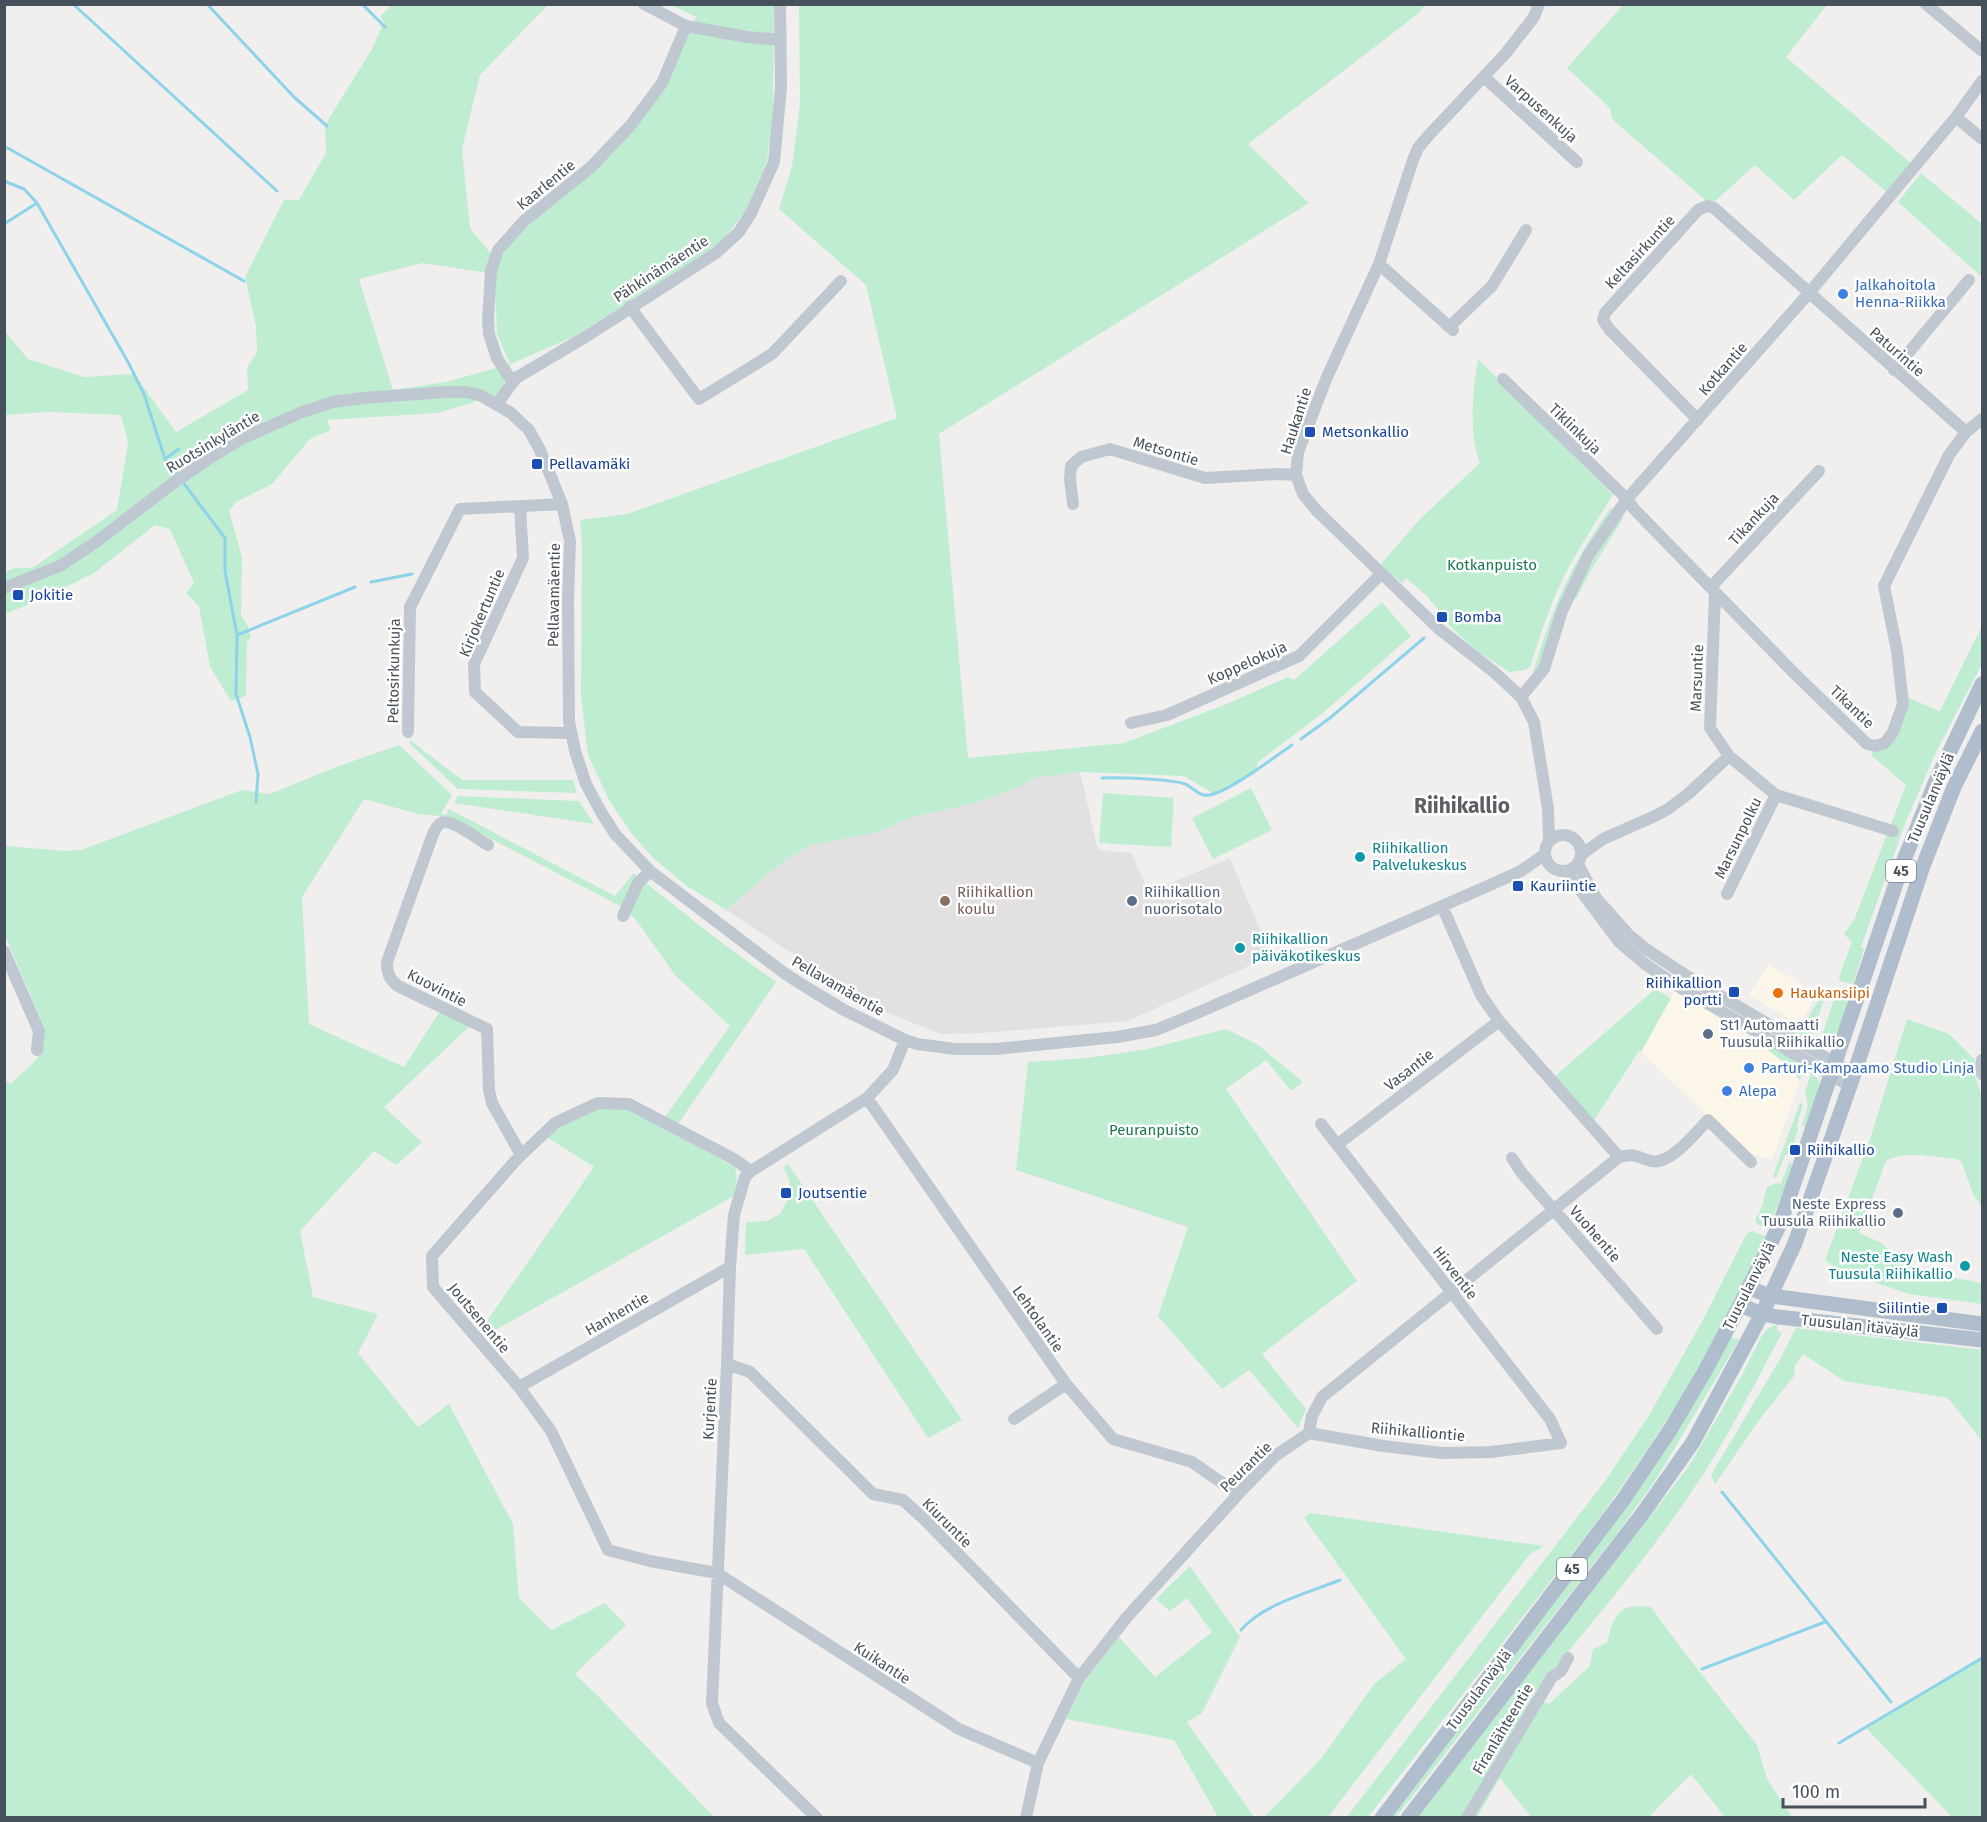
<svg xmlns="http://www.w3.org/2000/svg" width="1987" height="1822" font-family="'Fira Sans',sans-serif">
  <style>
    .commercial { fill: #fbf6e8 }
    .education { fill: #e2e0e0 }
    .green { fill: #beedd2 }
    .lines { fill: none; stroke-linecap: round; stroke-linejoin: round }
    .stream { stroke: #8dd3e9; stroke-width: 3 }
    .minor { stroke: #bfc8d0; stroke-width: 12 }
    .major { stroke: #afbdcc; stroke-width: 15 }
    .shop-dot { fill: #3f7fe0; stroke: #fff; stroke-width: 2 }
    .transit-dot { fill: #1a4fb4; stroke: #fff; stroke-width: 2 }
    .culture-dot { fill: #0f9aa8; stroke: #fff; stroke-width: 2 }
    .education-dot { fill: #8d6e63; stroke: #fff; stroke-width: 2 }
    .service-dot { fill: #5c6f8a; stroke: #fff; stroke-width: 2 }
    .food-dot { fill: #e8710a; stroke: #fff; stroke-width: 2 }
    .labels { text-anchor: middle; stroke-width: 5; stroke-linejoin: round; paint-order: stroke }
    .shield { fill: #fff; stroke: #7e858c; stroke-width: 1.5 }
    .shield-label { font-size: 14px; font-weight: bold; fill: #47515b }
    .street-label { font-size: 15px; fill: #47515b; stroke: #fff }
    .shop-label { font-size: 15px; fill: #366cbe; stroke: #fff; text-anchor: start }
    .transit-label { font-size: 15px; fill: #164399; stroke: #fff; text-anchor: start }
    .park-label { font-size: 15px; fill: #1a7a4d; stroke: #fff }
    .culture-label { font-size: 15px; fill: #0d838f; stroke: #fff; text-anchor: start }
    .education-label { font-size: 15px; fill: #785e54; stroke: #fff; text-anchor: start }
    .service-label { font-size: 15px; fill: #4e5e75; stroke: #fff; text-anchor: start }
    .food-label { font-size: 15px; fill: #c56008; stroke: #fff; text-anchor: start }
    .district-label { font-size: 21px; font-weight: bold; fill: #5b5f63; stroke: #fff }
  </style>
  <rect width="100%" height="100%" fill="#f1efee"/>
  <path class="commercial" d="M1769 964 1816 994 1803 1018 1791 1020 1749 995Z
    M1675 990 1754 1039 1782 1061 1800 1080 1772 1160 1745 1152 1641 1052Z"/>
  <path class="education" d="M1080 772 1098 850 1131 853 1149 892 1230 858 1271 956 1128 1021 981 1033 941 1034 875 1008 726 910 785 860 812 845 875 833 912 817 971 804 1018 788 1033 778Z"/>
  <path class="green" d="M391 5H548L480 75 462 149 470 228 491 254 487 273 423 263 359 279 393 390 446 382 510 364 497 334 495 278 499 260 517 235 669 80 696 17 671 5H774L773 114 767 161 745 212 724 238 707 252 575 336 511 364 504 382 507 392 438 413 327 420 331 430 310 439 272 484 236 502 229 511 242 557 241 615 247 624 251 637 247 642 246 696 231 701 210 667 199 606 186 593 194 583 170 529 155 525 94 573 37 601 5 614V572L15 568H32L117 510 128 443 121 415 48 412 5 415 4 330 28 359 84 377 134 374 176 432 248 390 247 368 257 352 256 326 245 277 284 200H299L326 153 325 125 372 49 384 22 380 17Z
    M799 5H1426L1419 13 1248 144 1309 203 939 434 968 758 1124 743 1229 703 1288 677 1294 680 1382 602 1411 636 1323 713 1258 762 1255 774 1213 793 1184 776 1080 772 1033 778 1018 788 971 804 912 817 875 833 812 845 785 860 726 910 687 886 653 858 632 834 609 800 588 755 581 697 582 543 580 520 627 514 897 418 866 285 779 209 792 166 800 104Z
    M1623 5H1827L1786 57 1913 165 1888 193 1842 155 1794 200 1755 165 1711 205 1612 119 1610 108 1567 68Z
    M1921 173 1982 224V277L1898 202Z
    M1478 359 1613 495C1589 533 1563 571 1548 614 1541 631 1536 649 1530 667L1525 670 1511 672V673L1475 650 1447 623V620L1425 594 1406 578 1402 583 1380 565 1420 519 1480 463C1468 431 1473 392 1478 359Z
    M1611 508 1613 509 1540 665 1533 673C1548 623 1562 584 1590 539 1597 529 1603 517 1611 508Z
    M1621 517 1623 519 1591 570 1576 599 1574 598 1589 566Z
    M1982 626V664L1935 754 1903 829 1861 947 1864 949 1853 984 1840 981 1839 976 1852 942 1844 934 1854 920 1906 785 1872 756V749L1886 745 1904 696 1940 711Z
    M410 740 462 780H573L577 793 458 789 410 744Z
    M399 745 452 795 441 814 446 815 449 809 615 896 634 873 636 875 622 907 449 817 418 814 364 799 302 897 309 1024 404 1067 442 1008 473 1023 384 1107 422 1142 396 1165 374 1151 300 1231 313 1297 378 1314 358 1353 418 1427 449 1404 513 1524 519 1598 551 1630 605 1603 626 1625 575 1674 600 1698 714 1817H5V1080L11 1084 38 1058 45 1029 7 940 5 941V846L65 851 81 850 242 790 270 794 336 767Z
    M1251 788 1272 830 1213 859 1192 818Z
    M1103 793 1174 798 1171 847 1099 843Z
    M458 796 579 801 594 824 454 803Z
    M646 883 713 936 776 982 678 1124 665 1117 730 1026 675 975 639 924 629 913 642 887Z
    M1655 989 1671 998 1641 1052 1639 1051 1593 1122 1554 1077Z
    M1837 990 1848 992C1849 1004 1839 1037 1829 1042H1820Z
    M1825 996 1811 1039 1795 1032C1798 1026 1802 1025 1806 1020 1813 1012 1815 1001 1825 996Z
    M1907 1019 1949 1034 1975 1060 1974 1073 1982 1096V1206L1974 1196 1961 1161 1956 1159C1935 1157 1905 1150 1886 1161L1859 1233 1880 1242 1905 1263 1944 1276 1982 1283V1304L1909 1294 1836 1269 1825 1260 1870 1139Z
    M1226 1029 1257 1044 1303 1082 1291 1091 1266 1060 1226 1089 1357 1281 1262 1354 1306 1409 1298 1428 1249 1370 1222 1389 1158 1316 1188 1227 1016 1170 1028 1062 1087 1058 1148 1049Z
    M1756 1036 1804 1065 1800 1080 1782 1061 1754 1039Z
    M1811 1072 1819 1080 1820 1087 1805 1127 1802 1125C1806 1113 1810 1106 1805 1093Z
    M1800 1103 1803 1104 1797 1125 1798 1129 1790 1155H1785L1776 1178 1773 1176Z
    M598 1106 627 1107 735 1167 737 1179 734 1196 485 1336 480 1331 594 1167 545 1136 556 1125Z
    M1789 1162 1792 1163 1788 1181 1768 1229 1757 1224 1755 1220 1762 1207 1767 1187 1777 1183 1781 1184Z
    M788 1164 962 1420 928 1438 804 1249 745 1255 746 1222 767 1221 780 1214 791 1194 789 1179 783 1167Z
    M1752 1231 1765 1236 1722 1326 1679 1401 1642 1457 1604 1512 1368 1817 1346 1818 1605 1481 1648 1417 1704 1318 1747 1233Z
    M1777 1324V1330L1782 1333C1751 1391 1722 1449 1684 1503 1637 1571 1583 1633 1531 1697L1549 1704 1590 1666 1593 1649 1607 1643C1614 1614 1619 1602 1651 1607L1681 1648 1757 1745 1767 1779 1792 1817H1725L1691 1774 1649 1817H1531L1500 1778 1477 1817 1414 1818 1560 1633 1689 1466 1742 1375 1761 1337 1767 1329Z
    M1796 1328 1982 1350V1441L1948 1398 1844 1381 1803 1354 1795 1366 1794 1376 1760 1419 1715 1484 1711 1475 1780 1359Z
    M1731 1337 1739 1340 1655 1481 1616 1535 1396 1817 1388 1818Z
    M1310 1513 1544 1546 1530 1554 1328 1817H1264L1321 1759 1374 1684 1406 1659 1304 1518Z
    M1190 1566 1240 1637 1202 1713 1187 1722 1254 1817H1218L1174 1740 1066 1719 1084 1682 1119 1637 1155 1677 1212 1632 1187 1598 1170 1611 1156 1599Z
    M1982 1658V1817H1952L1866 1728Z"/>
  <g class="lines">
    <path class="stream" d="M73 4 277 191
      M207 4 294 97 327 126
      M362 4 385 27
      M4 146 244 281
      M4 181 24 189 37 203 128 362 144 394 165 459 178 476
      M4 224 37 203
      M165 459 179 449
      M182 481 225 538V571L237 635 236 694 250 737 258 774 256 802
      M371 582 412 574
      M237 635 355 587
      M1301 739 1330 718 1424 638
      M1102 778C1118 777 1170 779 1185 784 1193 787 1199 797 1209 795 1229 792 1273 758 1292 745
      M1722 1492 1891 1702
      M1241 1630C1263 1604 1308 1593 1340 1580
      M1702 1669 1825 1622
      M1839 1743 1982 1658"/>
    <path class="minor" d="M644 4 686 26 747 37 781 40
      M1539 4 1534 17 1506 53 1429 135 1418 148 1413 160 1379 264 1327 377 1298 452 1296 475 1303 494 1317 511 1438 628 1494 672 1521 697 1534 722 1548 809 1549 842
      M1926 4 1982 51
      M1484 77 1577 162
      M1956 117 1982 139
      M1379 264 1453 330
      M630 307 699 399 772 354 841 281
      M1449 327 1492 286 1526 230
      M1894 370 1969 280
      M1503 379 1627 499 1634 509 1792 671 1867 744 1875 746 1885 743 1893 732 1903 704 1897 651 1884 586 1949 455 1966 432 1982 419
      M513 383 497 358 489 334 488 320 491 271 498 250 524 221 591 167 630 126 662 83 686 26
      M497 404 516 378 587 336 716 253 739 232 751 213 774 162 781 87 780 4
      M1698 420 1609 329 1603 320 1605 313 1698 210 1707 206 1714 208 1966 432
      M1073 504 1070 479 1071 466 1081 457 1110 449 1205 478 1278 474 1296 475
      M520 506 523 558 474 664 475 692 518 732 571 733
      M1711 587 1819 471
      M4 588 60 566 96 542 172 484 207 460 241 439 302 412 333 402 363 398 446 392H466L480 395 511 413 529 430 540 450 562 504 570 541 568 599 569 721 575 751 586 784 601 812 615 834 650 871 784 973 809 989 844 1010 905 1040 917 1044 955 1049H995L1117 1037 1156 1030 1197 1013 1481 889 1521 871 1545 854
      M1715 592 1710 728 1729 756 1776 795 1893 831
      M1521 697 1544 669 1562 611 1588 556 1627 499 1809 293 1956 117 1982 81
      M1131 723 1167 715 1299 656 1381 574
      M408 732 410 607 460 509 562 504
      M1545 853a18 18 0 1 1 36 0a18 18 0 1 1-36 0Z
      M488 845C479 840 451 818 441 823 437 825 435 830 433 834L387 962C387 973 389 979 398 986L487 1029 489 1090 492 1103 521 1155
      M1581 855 1603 839 1655 816 1668 809 1688 794 1729 756
      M1578 864 1596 898 1628 934 1646 949 1696 982 1854 1074
      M1566 871 1619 942 1645 964 1676 985 1850 1086
      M1727 894 1776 795
      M1442 906 1481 995 1499 1021 1619 1157
      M623 916 638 883 650 871
      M4 951 39 1031 37 1050
      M1982 1060 1981 1069 1982 1074
      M867 1098 1066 1384 1113 1439 1192 1462 1238 1494
      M1338 1144 1499 1021
      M1512 1158 1521 1172 1657 1329
      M751 1171 734 1159 629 1104 598 1103 555 1123 516 1160 432 1256 433 1287 519 1387 551 1431 608 1550 650 1561 717 1573 959 1729 1038 1763
      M727 1364 750 1372 873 1494 903 1500 925 1520 1079 1678
      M519 1387 730 1267
      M1014 1419 1066 1384
      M1309 1433 1383 1446 1442 1453 1491 1452 1561 1443 1550 1419 1321 1124
      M817 1818 719 1723 712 1703 727 1364 730 1267 734 1215 745 1177 751 1171 867 1098 893 1070 905 1040
      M1026 1818 1038 1763 1079 1678 1127 1617 1243 1489 1275 1456 1309 1433 1312 1416 1322 1397 1619 1157C1637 1153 1636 1157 1651 1161 1670 1166 1696 1132 1708 1120L1751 1162
      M1467 1818 1552 1677 1561 1671 1568 1658"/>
    <path class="major" d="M1748 1288 1771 1296 1982 1324
      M1740 1305 1762 1314 1778 1317 1982 1340
      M1382 1818 1623 1500 1670 1430 1705 1371 1740 1305 1780 1224 1904 860 1936 781 1982 684
      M1408 1818 1643 1513 1693 1442 1762 1314 1795 1243 1854 1074 1923 866 1954 787 1982 731"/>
  </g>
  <g class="shop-dot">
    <circle cx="1843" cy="294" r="6"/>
    <circle cx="1749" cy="1068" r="6"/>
    <circle cx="1727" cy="1091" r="6"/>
  </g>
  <g class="transit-dot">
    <rect x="1304" y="426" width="12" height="12" rx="3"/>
    <rect x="531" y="458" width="12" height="12" rx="3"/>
    <rect x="12" y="589" width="12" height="12" rx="3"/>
    <rect x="1436" y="611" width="12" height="12" rx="3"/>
    <rect x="1512" y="880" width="12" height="12" rx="3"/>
    <rect x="1728" y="986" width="12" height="12" rx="3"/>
    <rect x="1789" y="1144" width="12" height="12" rx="3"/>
    <rect x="780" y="1187" width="12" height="12" rx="3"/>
    <rect x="1936" y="1302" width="12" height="12" rx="3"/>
  </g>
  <g class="culture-dot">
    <circle cx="1360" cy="857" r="6"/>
    <circle cx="1240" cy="948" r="6"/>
    <circle cx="1965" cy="1266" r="6"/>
  </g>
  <circle class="education-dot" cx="945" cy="901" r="6"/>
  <g class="service-dot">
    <circle cx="1132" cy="901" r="6"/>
    <circle cx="1708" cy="1034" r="6"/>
    <circle cx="1898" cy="1213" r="6"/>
  </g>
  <circle class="food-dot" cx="1778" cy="993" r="6"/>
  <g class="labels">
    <g class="shield">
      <rect x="1886" y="860" width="30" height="22" rx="4.5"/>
      <rect x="1557" y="1558" width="30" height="22" rx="4.5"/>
    </g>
    <g class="shield-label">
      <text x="1901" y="876">45</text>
      <text x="1572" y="1574">45</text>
    </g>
    <g class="street-label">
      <text transform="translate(1541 109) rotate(42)" y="5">Varpusenkuja</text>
      <text transform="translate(546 185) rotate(-39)" y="5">Kaarlentie</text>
      <text transform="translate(1640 252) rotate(-47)" y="5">Keltasirkuntie</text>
      <text transform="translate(661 269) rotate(-33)" y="5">Pähkinämäentie</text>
      <text transform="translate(1897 352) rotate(41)" y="5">Paturintie</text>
      <text transform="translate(1723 369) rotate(-49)" y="5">Kotkantie</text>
      <text transform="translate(1296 421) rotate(-72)" y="5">Haukantie</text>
      <text transform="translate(1575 429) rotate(44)" y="5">Tiklinkuja</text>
      <text transform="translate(213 442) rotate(-31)" y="5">Ruotsinkyläntie</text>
      <text transform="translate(1166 451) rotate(17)" y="5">Metsontie</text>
      <text transform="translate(1754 519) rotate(-47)" y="5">Tikankuja</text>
      <text transform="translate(554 595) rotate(-89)" y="5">Pellavamäentie</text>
      <text transform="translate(482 613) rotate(-67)" y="5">Kirjokertuntie</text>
      <text transform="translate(1247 663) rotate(-24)" y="5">Koppelokuja</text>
      <text transform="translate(394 671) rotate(-89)" y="5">Peltosirkunkuja</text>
      <text transform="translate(1697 678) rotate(-88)" y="5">Marsuntie</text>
      <text transform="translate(1852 707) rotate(44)" y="5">Tikantie</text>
      <text transform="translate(1931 798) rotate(-67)" y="5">Tuusulanväylä</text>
      <text transform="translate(1738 838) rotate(-64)" y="5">Marsunpolku</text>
      <text transform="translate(838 986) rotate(30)" y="5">Pellavamäentie</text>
      <text transform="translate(437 988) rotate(27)" y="5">Kuovintie</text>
      <text transform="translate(1409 1070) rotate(-38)" y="5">Vasantie</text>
      <text transform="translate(1595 1234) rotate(49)" y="5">Vuohentie</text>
      <text transform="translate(1455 1273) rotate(52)" y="5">Hirventie</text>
      <text transform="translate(1749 1286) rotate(-63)" y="5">Tuusulanväylä</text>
      <text transform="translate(617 1314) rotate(-30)" y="5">Hanhentie</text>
      <text transform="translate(479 1318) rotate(50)" y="5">Joutsenentie</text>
      <text transform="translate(1038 1319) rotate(55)" y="5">Lehtolantie</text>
      <text transform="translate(1860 1326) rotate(6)" y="5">Tuusulan itäväylä</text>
      <text transform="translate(710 1409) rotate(-87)" y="5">Kurjentie</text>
      <text transform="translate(1418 1432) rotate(5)" y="5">Riihikalliontie</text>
      <text transform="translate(1246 1467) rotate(-44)" y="5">Peurantie</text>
      <text transform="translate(947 1523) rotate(45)" y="5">Kiuruntie</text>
      <text transform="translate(882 1663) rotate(33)" y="5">Kuikantie</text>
      <text transform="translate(1479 1690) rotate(-53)" y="5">Tuusulanväylä</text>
      <text transform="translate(1503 1729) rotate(-59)" y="5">Firanlähteentie</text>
    </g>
    <g class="shop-label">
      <text x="1855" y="290">Jalkahoitola<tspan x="1855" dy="17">Henna-Riikka</tspan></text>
      <text x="1761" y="1073">Parturi-Kampaamo Studio Linja</text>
      <text x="1739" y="1096">Alepa</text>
    </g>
    <g class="transit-label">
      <text x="1322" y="437">Metsonkallio</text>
      <text x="549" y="469">Pellavamäki</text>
      <text x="30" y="600">Jokitie</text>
      <text x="1454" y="622">Bomba</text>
      <text x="1530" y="891">Kauriintie</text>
      <text x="1722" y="988" text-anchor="end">Riihikallion<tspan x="1722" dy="17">portti</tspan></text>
      <text x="1807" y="1155">Riihikallio</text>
      <text x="798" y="1198">Joutsentie</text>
      <text x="1930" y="1313" text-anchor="end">Siilintie</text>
    </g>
    <g class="park-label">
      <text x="1492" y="570">Kotkanpuisto</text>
      <text x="1154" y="1135">Peuranpuisto</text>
    </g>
    <g class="culture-label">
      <text x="1372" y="853">Riihikallion<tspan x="1372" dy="17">Palvelukeskus</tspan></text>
      <text x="1252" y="944">Riihikallion<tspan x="1252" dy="17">päiväkotikeskus</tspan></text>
      <text x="1953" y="1262" text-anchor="end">Neste Easy Wash<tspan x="1953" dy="17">Tuusula Riihikallio</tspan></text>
    </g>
    <g class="education-label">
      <text x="957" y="897">Riihikallion<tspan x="957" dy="17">koulu</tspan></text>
    </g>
    <g class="service-label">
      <text x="1144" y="897">Riihikallion<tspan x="1144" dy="17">nuorisotalo</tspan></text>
      <text x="1720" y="1030">St1 Automaatti<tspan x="1720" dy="17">Tuusula Riihikallio</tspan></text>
      <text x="1886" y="1209" text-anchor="end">Neste Express<tspan x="1886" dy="17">Tuusula Riihikallio</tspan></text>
    </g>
    <g class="food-label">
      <text x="1790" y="998">Haukansiipi</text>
    </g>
    <g class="district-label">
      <text x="1462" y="813">Riihikallio</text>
    </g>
  </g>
  <rect width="1987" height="1822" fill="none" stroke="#47515b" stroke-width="12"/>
  <path d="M1783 1798v9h142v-9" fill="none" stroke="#47515b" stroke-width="3"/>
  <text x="1792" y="1798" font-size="18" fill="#47515b" stroke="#ffffff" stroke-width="4.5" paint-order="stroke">100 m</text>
</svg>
